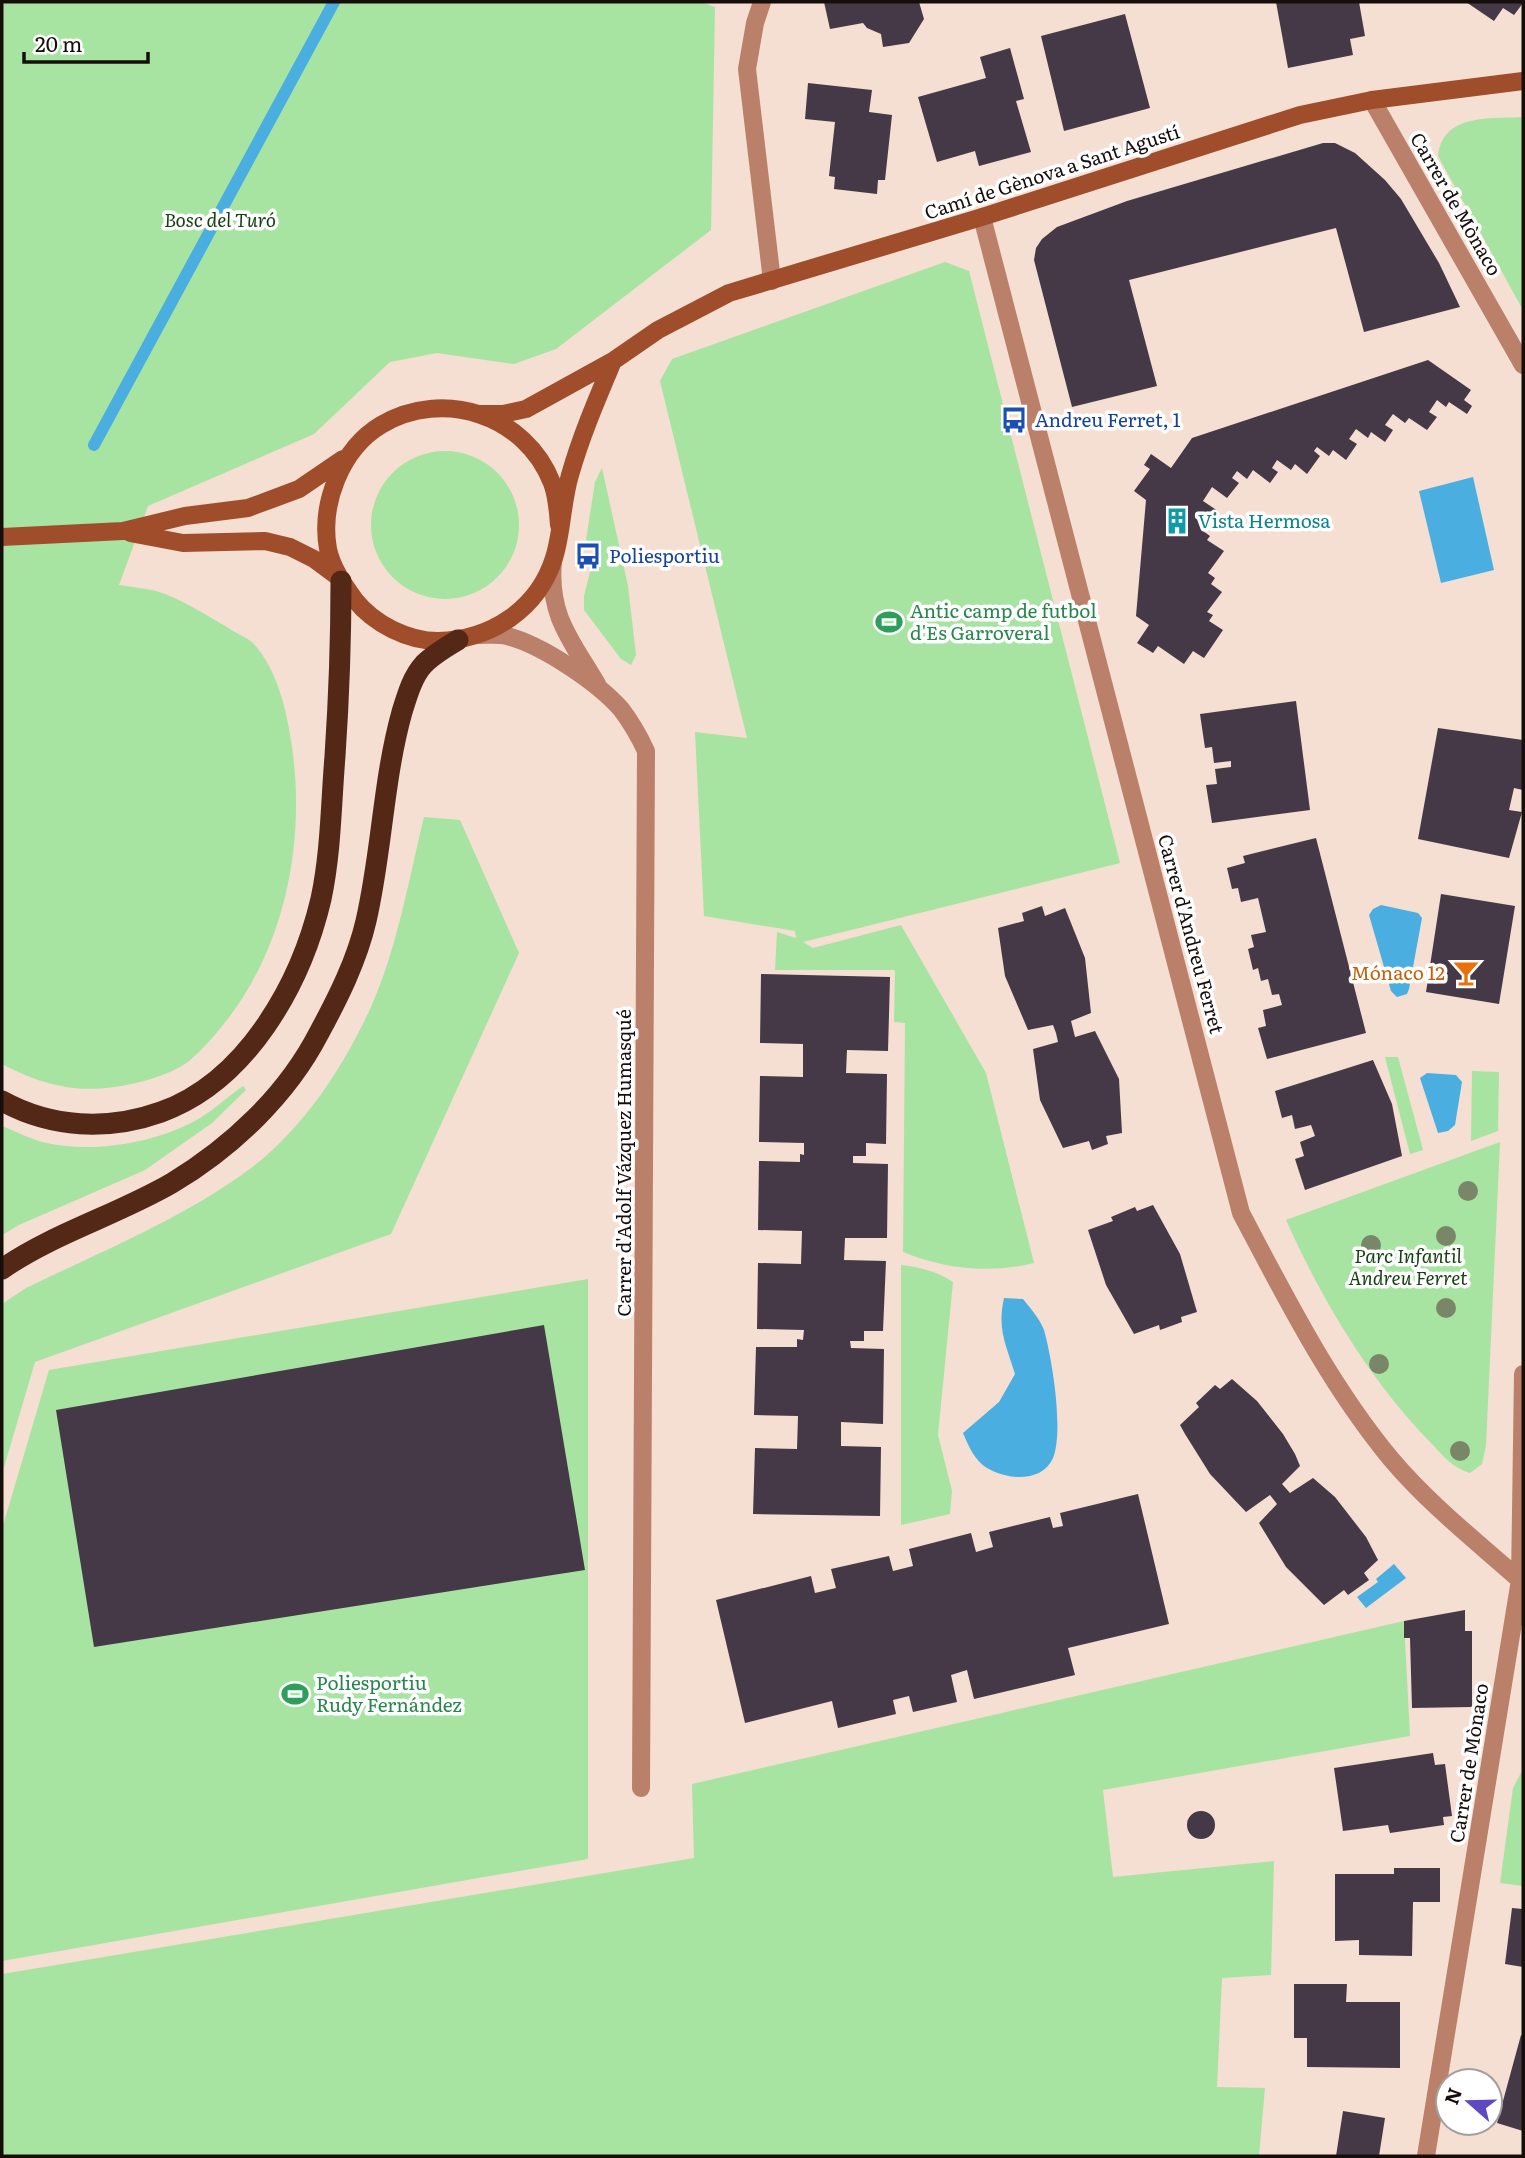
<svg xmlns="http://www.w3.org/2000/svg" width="1525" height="2158" font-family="Literata,serif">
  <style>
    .green { fill: #a7e4a1 }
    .water { fill: #4aafe0 }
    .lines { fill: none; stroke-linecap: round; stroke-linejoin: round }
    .stream { stroke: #4aafe0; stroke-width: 12 }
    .building { fill: #453948 }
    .street { stroke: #ba806a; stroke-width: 18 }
    .secondary { stroke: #a04d2b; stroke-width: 18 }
    .highway { stroke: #542817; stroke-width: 21 }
    .tree { fill: #798768 }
    .labels { text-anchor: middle; stroke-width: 7; stroke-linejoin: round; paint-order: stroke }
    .street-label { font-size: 19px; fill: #160e0b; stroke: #fff }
    .park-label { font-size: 19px; font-style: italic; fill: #143f11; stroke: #fff }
    .transit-label { font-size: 19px; fill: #164399; stroke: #fff; text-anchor: start }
    .culture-label { font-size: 19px; fill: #0d838f; stroke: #fff; text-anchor: start }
    .leisure-label { font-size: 19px; fill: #27864d; stroke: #fff; text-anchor: start }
    .food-label { font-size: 19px; fill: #c56008; stroke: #fff; text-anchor: end }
  </style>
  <rect width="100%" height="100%" fill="#f5ded2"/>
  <path class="green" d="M2 2H701L715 7 711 230 556 349 514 364 437 353 390 362 314 434 148 506 119 585C131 587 144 588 156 591 182 599 204 614 227 627 235 633 247 637 254 644 278 671 287 712 292 747 306 845 284 954 218 1031 208 1043 194 1059 180 1067 149 1084 96 1094 61 1086 40 1082 21 1074 2 1064Z
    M1523 117V310L1438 156C1443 113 1490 119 1523 117Z
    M945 262 969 271 1120 863 803 942 813 948 901 925 986 1073 1034 1263C991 1274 944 1269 903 1252L905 1023 894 1022 895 970H775L777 932 796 938 795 931 704 916 695 732 747 738 660 381 672 359Z
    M371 525a74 74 0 1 1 148 0a74 74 0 1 1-148 0Z
    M602 468 628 586 636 655 631 665 621 659 584 610V596L597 544 586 540 595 482Z
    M424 817 460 820 519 953 391 1234 35 1362 2 1474V1304L26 1288C100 1252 180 1220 247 1171 302 1131 343 1068 371 1007 397 949 409 879 424 817Z
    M1385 1057H1398L1423 1150 1410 1154Z
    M1472 1071 1499 1072 1498 1131 1471 1141Z
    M243 1086 246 1090 212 1123 145 1170 19 1225 2 1235V1126C15 1131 28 1138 42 1142 90 1154 151 1144 195 1121 212 1112 227 1097 243 1086Z
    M1500 1142 1486 1446 1482 1464 1470 1473C1454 1469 1442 1455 1432 1444 1370 1381 1322 1300 1286 1220Z
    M901 1265C920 1267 938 1272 953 1282L938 1435 952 1491 950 1514 901 1525Z
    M588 1279V1859L2 1961V1529L49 1370Z
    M1404 1621 1410 1736 1103 1790 1113 1877 1274 1861 1271 1975 1222 1978 1217 2087 1265 2088 1259 2156H2V1974L694 1858 692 1784Z
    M1523 1769V1886L1500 1883 1513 1788Z"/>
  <path class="water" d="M1473 477 1494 570 1441 583 1419 491Z
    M1381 905 1418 913 1422 918 1409 989 1407 994 1397 997 1391 991 1369 915 1373 909Z
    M1427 1073 1456 1075 1462 1082 1455 1125 1448 1131 1438 1133 1420 1078Z
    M1004 1298 1023 1299C1030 1308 1040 1319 1044 1330 1052 1358 1064 1431 1053 1458 1042 1483 1007 1480 987 1468 975 1461 968 1445 963 1433L999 1402 1015 1374C1006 1344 997 1330 1004 1298Z
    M1394 1564 1406 1578 1366 1608 1357 1597 1378 1582 1376 1579Z"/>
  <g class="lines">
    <path class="stream" d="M94 445 334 2"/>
  </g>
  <path class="building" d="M824 2H919L924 19 909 43 883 47 881 34 867 28 863 23 830 29Z
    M1276 2H1359L1365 36 1350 39 1353 55 1288 68Z
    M1466 2H1523V3L1514 15 1503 8 1494 21Z
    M1125 14 1150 108 1064 131 1041 36Z
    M1010 48 1024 99 1016 101 1031 152 979 166 975 151 937 162 918 97 986 78 980 57Z
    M808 83 872 90 869 112 892 115 885 180H878L877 194 834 189 835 177 829 176 835 122 805 119Z
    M1323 143H1335L1355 153 1385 180 1401 199 1439 263 1460 307 1364 332 1336 228 1145 276 1129 280 1157 386 1072 407 1034 260 1036 248 1042 239 1057 227 1127 201Z
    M1428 360 1471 390 1464 400 1472 406 1467 414 1449 402 1446 407 1437 400 1429 412 1437 417 1427 430 1409 418 1405 423 1393 414 1385 425 1393 430 1385 442 1371 432 1368 438 1356 429 1349 439 1357 444 1346 460 1333 450 1329 456 1317 447 1314 451 1320 456 1307 474 1295 464 1291 470 1277 460 1272 468 1278 472 1270 483 1253 470 1247 479 1237 471 1232 478 1239 483 1227 498 1212 487 1203 501 1218 511 1203 531 1210 536 1207 540 1224 551 1208 573 1215 578 1211 584 1222 592 1207 612 1213 615 1209 621 1223 630 1204 658 1193 651 1184 664 1158 646 1153 653 1137 643 1149 625 1136 616 1146 500 1134 491 1150 469 1144 465 1151 454 1171 468 1192 438Z
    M1296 701 1310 810 1212 823 1206 785 1217 784 1215 769 1231 767V761L1214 763 1212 747 1205 748 1200 714Z
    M1438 728 1523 740V790L1514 788 1509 810 1522 812 1509 858 1418 839Z
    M1316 838 1366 1033 1267 1059 1258 1028 1266 1026 1263 1010 1282 1005 1279 994 1272 995 1268 979 1261 981 1258 968 1253 970 1248 949 1254 947 1251 935 1266 932 1258 898 1241 902 1238 888 1232 889 1227 868 1245 863 1243 856Z
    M1441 894 1515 906 1499 1004 1426 992Z
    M1042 906 1045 916 1065 908 1085 958 1091 1013 1071 1021 1075 1037 1095 1031 1119 1079 1122 1133 1106 1136 1108 1144 1092 1150 1089 1141 1063 1148 1040 1100 1033 1049 1058 1042 1056 1033 1053 1025 1028 1030 1005 976 998 928 1024 921 1022 913Z
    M761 974 890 977 888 1051 847 1050 846 1073 887 1074 886 1144 866 1143V1156H853V1163L888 1164 887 1238H845L844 1260 886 1261 883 1331H864V1341H850L851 1348 884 1349 883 1424 841 1422V1446L881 1447 880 1516 753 1514 755 1448 797 1449 798 1416 754 1415 756 1347H797V1339L803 1340 804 1330 757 1329 758 1263 801 1264 802 1231 758 1230 759 1161 800 1162V1154L804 1155V1143L759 1142 760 1076 803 1077V1044L760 1043Z
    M1373 1060 1392 1104 1402 1156 1305 1190 1295 1159 1304 1156 1300 1142 1315 1136 1311 1125 1295 1129 1292 1115 1282 1118 1275 1091Z
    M1153 1205 1180 1254 1197 1312 1181 1317 1182 1322 1160 1330 1159 1325 1134 1334 1106 1285 1088 1230 1113 1221 1111 1217 1135 1207 1137 1211Z
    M544 1325 585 1570 94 1647 56 1410Z
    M1232 1379 1257 1401 1283 1434 1295 1454 1300 1466 1282 1484 1290 1493 1313 1478 1335 1497 1366 1537 1378 1560 1364 1573 1369 1580 1348 1595 1344 1590 1324 1605 1286 1567 1259 1523 1277 1504 1270 1495 1246 1512 1210 1474 1185 1434 1180 1425 1199 1407 1196 1403 1215 1385 1220 1389Z
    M1138 1494 1169 1624 1068 1648 1075 1675 974 1699 967 1670 951 1675 957 1702 913 1712 909 1696 893 1700 896 1714 838 1728 832 1701 745 1723 716 1600 811 1576 815 1593 836 1588 831 1569 889 1556 893 1571 913 1566 909 1549 971 1533 976 1552 993 1547 989 1532 1050 1517 1053 1528 1063 1526 1060 1513Z
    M1465 1610V1631H1472V1707L1412 1708 1410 1638H1404V1621Z
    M1433 1753 1435 1765 1445 1764 1452 1816 1443 1817 1444 1825 1390 1833 1388 1825 1343 1831 1334 1768Z
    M1187 1825a14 14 0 1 1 28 0a14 14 0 1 1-28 0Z
    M1394 1868H1440V1902H1413L1412 1956 1359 1955V1940L1335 1941V1874H1394Z
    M1512 1908 1523 1909V1967L1505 1964Z
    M1294 1984H1347L1346 2002H1400V2068L1307 2067V2038H1294Z
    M1521 2035 1523 2036V2131L1497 2123Z
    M1343 2111 1385 2118 1379 2156H1336Z"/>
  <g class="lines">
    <path class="street" d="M762 2 755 23 747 69 772 281
      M1372 100 1523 365
      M982 217 1241 1213C1286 1298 1329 1384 1391 1459 1429 1504 1476 1541 1520 1580L1523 1588
      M553 562C548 615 571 640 597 684
      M480 635C489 635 499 634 507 636 542 645 597 682 621 709 631 722 639 736 646 751L641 1788
      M1426 2156 1520 1580 1523 1374"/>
    <path class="secondary" d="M479 414H503L526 409 613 361 658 330 729 293 982 217 1300 115 1372 100 1523 81
      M559 525C558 511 557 496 552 483 526 415 443 388 381 425 341 449 320 504 328 549 332 568 344 585 355 600 374 624 408 641 438 641 491 640 538 609 554 558 562 533 562 502 570 475 581 436 597 399 613 361
      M130 533 183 543 265 541 290 547 314 559 337 576
      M2 537 123 531 185 516 248 508 299 489 343 459"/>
    <path class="highway" d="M2 1101C51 1128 108 1131 161 1112 247 1081 301 984 321 899 331 852 331 804 335 756 339 697 341 640 341 581
      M2 1269C54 1233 117 1215 172 1183 232 1147 287 1095 319 1033 338 998 357 960 366 921 382 852 383 780 402 712 407 696 412 677 424 664 434 654 446 647 458 640"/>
  </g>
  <g class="tree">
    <circle cx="1468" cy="1191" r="10"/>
    <circle cx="1446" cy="1236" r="10"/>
    <circle cx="1371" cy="1245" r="10"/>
    <circle cx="1446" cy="1308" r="10"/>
    <circle cx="1379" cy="1364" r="10"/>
    <circle cx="1460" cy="1451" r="10"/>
  </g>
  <defs>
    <g id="bus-bare" transform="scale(2.1)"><path d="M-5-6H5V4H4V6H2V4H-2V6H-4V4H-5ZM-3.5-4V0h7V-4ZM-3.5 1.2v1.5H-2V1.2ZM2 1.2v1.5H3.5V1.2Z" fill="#1a4fb4" stroke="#fff" stroke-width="2.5" paint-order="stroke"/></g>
    <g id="building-bare" transform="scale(2.1)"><path d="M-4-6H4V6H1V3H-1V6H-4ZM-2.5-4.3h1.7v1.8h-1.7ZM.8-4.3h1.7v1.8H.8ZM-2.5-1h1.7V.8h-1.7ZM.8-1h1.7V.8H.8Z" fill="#0f9aa8" stroke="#fff" stroke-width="2.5" paint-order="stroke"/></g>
    <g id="stadium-bare" transform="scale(2.1)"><path d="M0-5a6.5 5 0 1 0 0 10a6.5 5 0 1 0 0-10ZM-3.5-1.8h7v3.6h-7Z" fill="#2e9e5b" stroke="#fff" stroke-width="2.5" paint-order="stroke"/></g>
    <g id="bar-bare" transform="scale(2.1)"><path d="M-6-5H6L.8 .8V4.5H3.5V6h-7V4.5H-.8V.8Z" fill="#e8710a" stroke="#fff" stroke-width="2.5" paint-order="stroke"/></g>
  </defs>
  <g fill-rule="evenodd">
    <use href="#bus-bare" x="1014" y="420"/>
    <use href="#building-bare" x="1177" y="521"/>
    <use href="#bus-bare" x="588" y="556"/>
    <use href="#stadium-bare" x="889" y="622"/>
    <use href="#bar-bare" x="1466" y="973"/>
    <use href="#stadium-bare" x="295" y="1694"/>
  </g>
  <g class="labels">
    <g class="street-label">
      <text transform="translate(1052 172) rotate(-18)" y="7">Camí de Gènova a Sant Agustí</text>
      <text transform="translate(1456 204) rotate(60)" y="7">Carrer de Mònaco</text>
      <text transform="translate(1191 934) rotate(75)" y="7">Carrer d'Andreu Ferret</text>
      <text transform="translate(624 1163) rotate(-90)" y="7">Carrer d'Adolf Vázquez Humasqué</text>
      <text transform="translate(1469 1763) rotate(-81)" y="7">Carrer de Mònaco</text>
    </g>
    <g class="park-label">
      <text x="220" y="227">Bosc del Turó</text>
      <text x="1408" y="1263">Parc Infantil<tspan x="1408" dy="22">Andreu Ferret</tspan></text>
    </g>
    <g class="transit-label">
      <text x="1035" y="427">Andreu Ferret, 1</text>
      <text x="609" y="563">Poliesportiu</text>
    </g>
    <g class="culture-label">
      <text x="1198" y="528">Vista Hermosa</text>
    </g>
    <g class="leisure-label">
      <text x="910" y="618">Antic camp de futbol<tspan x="910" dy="22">d'Es Garroveral</tspan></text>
      <text x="316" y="1690">Poliesportiu<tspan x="316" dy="22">Rudy Fernández</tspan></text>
    </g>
    <g class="food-label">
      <text x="1445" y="980">Mónaco 12</text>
    </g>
  </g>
  <rect width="1525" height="2158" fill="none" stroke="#160e0b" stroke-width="7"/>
  <g transform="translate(1469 2102) rotate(290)"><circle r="33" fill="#ffffff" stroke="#a29f9d" stroke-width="2"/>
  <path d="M0-5L12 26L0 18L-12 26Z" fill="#5f49c2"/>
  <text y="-10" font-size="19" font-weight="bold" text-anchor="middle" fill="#160e0b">N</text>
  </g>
  <path d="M24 52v10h124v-10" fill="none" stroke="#160e0b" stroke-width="3.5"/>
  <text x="35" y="52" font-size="21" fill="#160e0b" stroke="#ffffff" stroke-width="5" paint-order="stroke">20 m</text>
</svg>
